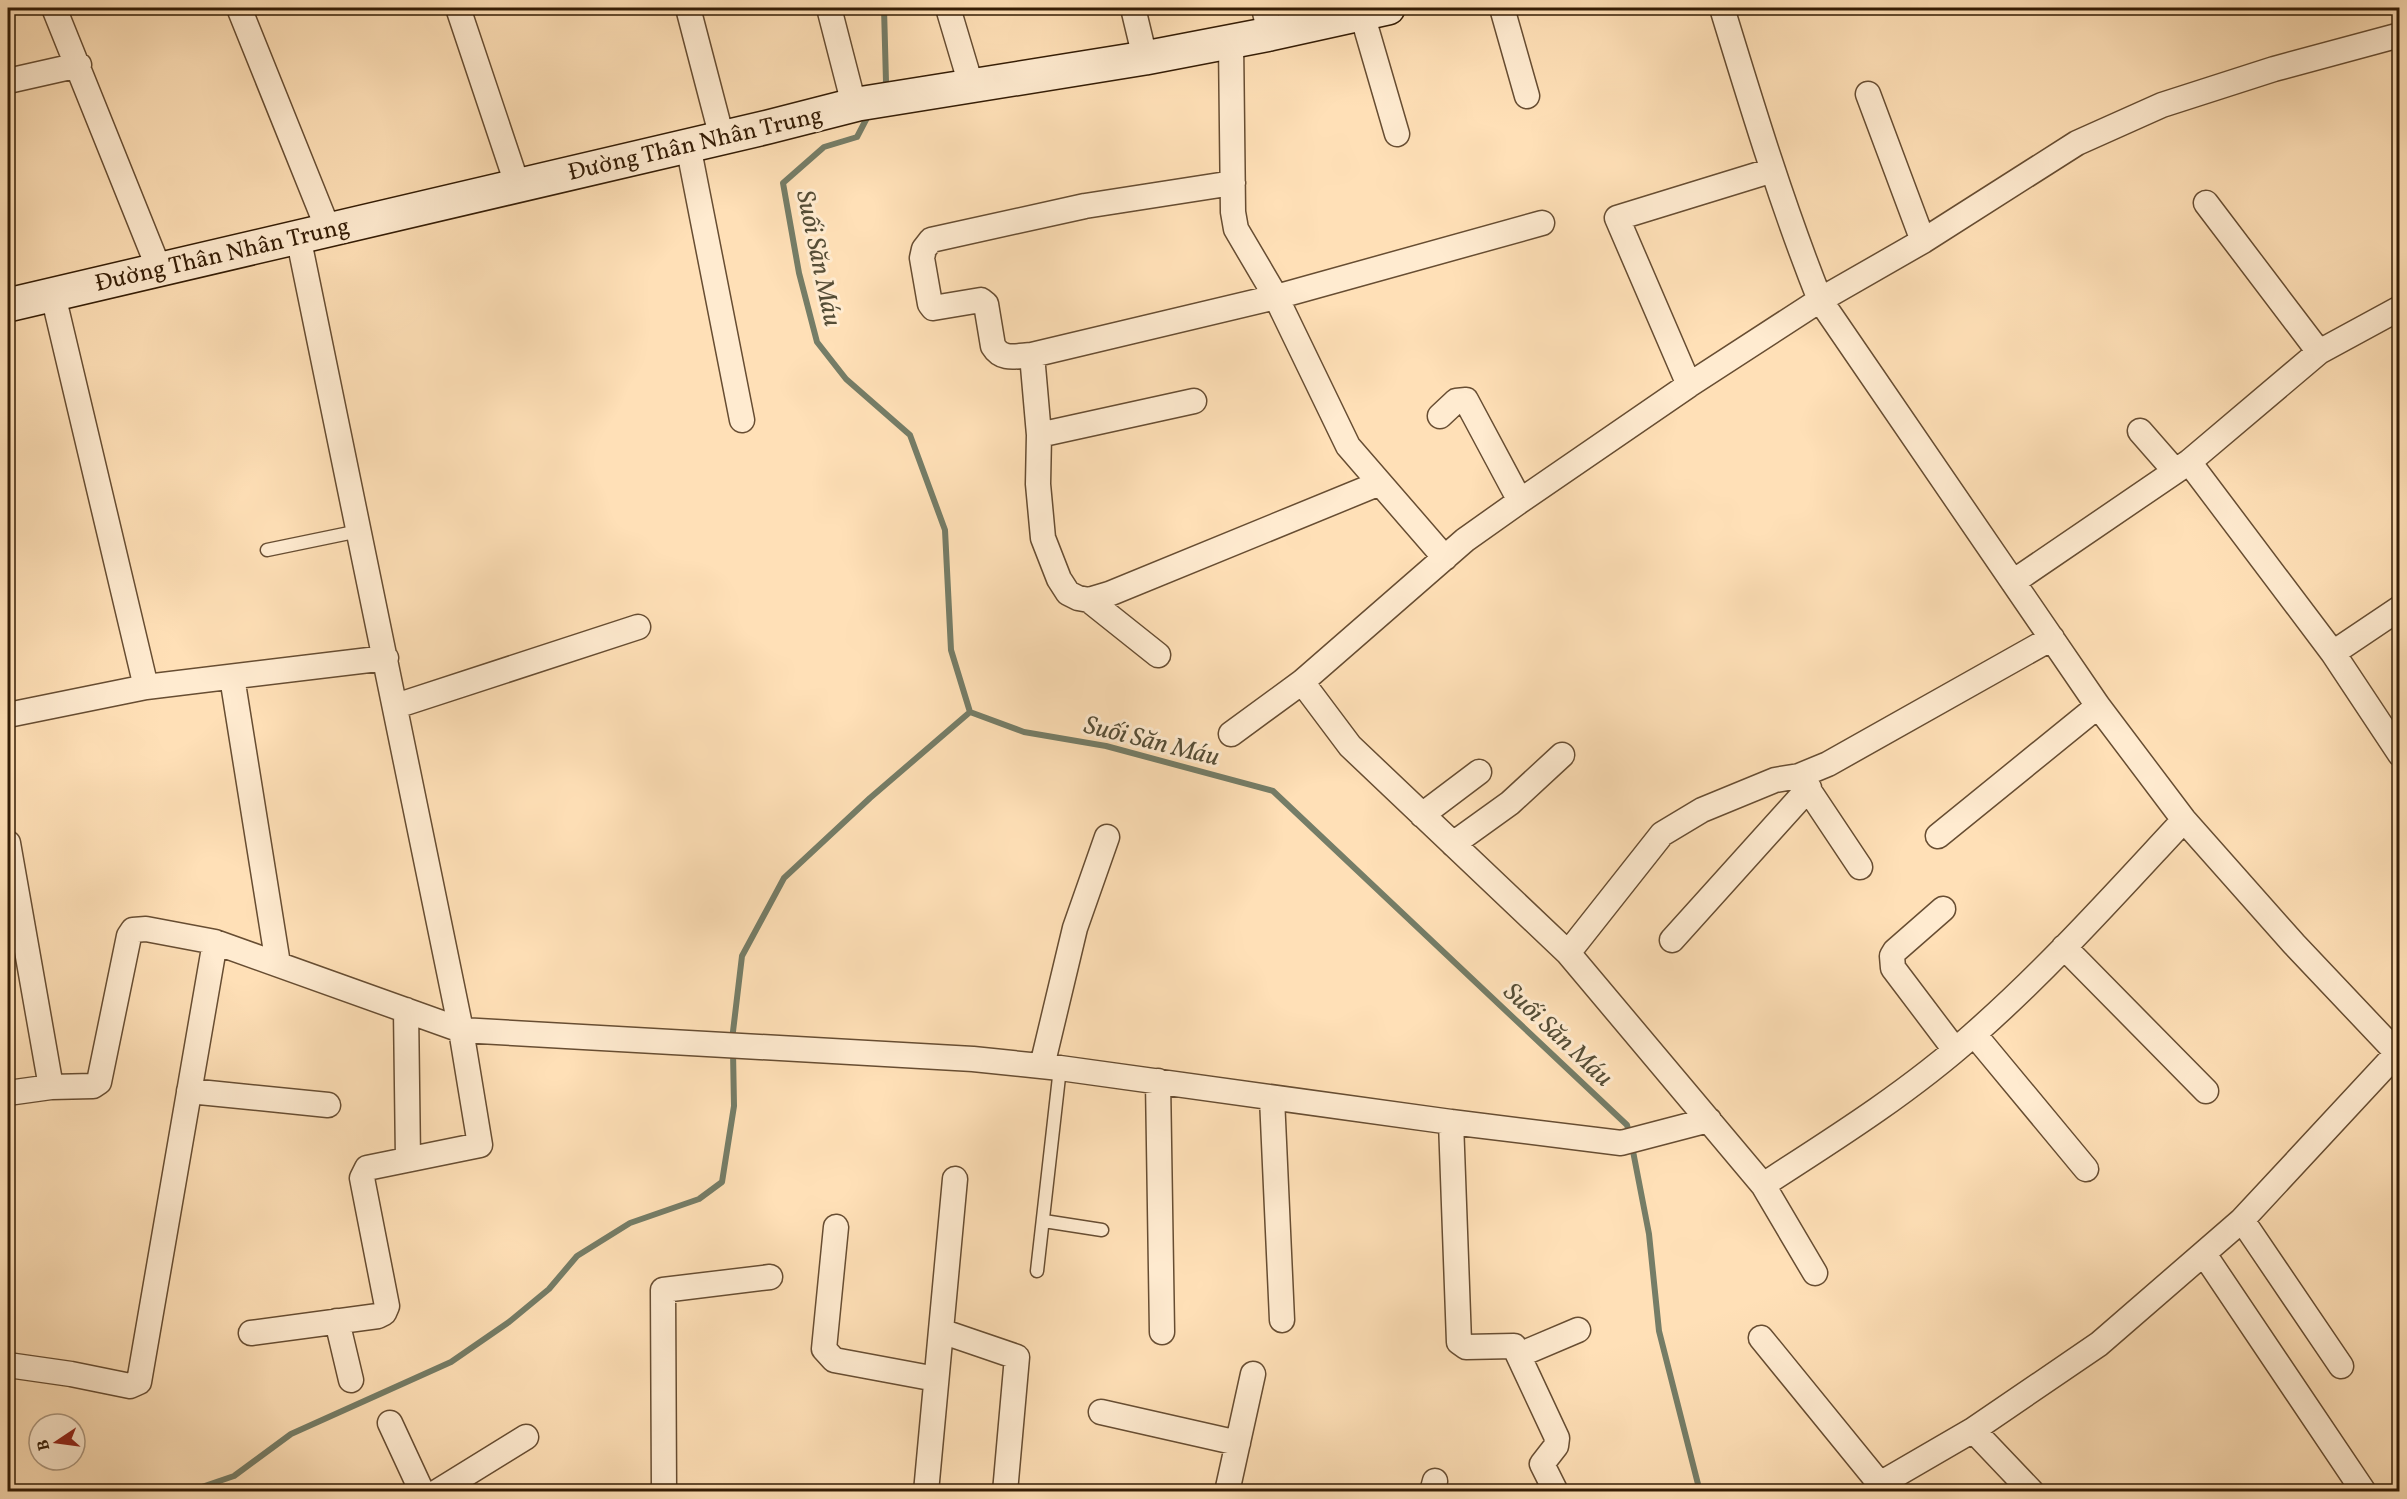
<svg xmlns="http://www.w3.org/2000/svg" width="2407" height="1499" font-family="Vollkorn,serif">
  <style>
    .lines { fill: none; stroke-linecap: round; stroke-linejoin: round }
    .stream { stroke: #757d67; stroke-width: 6 }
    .lane-casing { stroke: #674d32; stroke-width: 15 }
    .street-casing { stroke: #674d32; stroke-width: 27 }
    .secondary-casing { stroke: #341c05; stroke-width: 36 }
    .lane { stroke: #ffebd0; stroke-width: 12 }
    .street { stroke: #ffebd0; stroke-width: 24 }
    .secondary { stroke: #ffebd0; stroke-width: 33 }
    .labels { text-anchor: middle; stroke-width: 6; stroke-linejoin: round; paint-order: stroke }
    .street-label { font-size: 24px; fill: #341c05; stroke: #ffebd0 }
    .water-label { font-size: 26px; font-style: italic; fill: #554d36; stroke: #ffebd0 }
  </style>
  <rect width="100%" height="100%" fill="#ffe0b7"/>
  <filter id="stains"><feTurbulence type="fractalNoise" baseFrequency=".00333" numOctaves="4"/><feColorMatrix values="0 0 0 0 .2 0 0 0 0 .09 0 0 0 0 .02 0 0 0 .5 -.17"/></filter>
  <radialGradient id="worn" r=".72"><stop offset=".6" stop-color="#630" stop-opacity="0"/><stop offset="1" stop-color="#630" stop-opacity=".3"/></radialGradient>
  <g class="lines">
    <path class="stream" d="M882 90 886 82 884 8
      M870 112 857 137 824 147 783 183 799 273 817 342 846 379 910 435 945 530 951 650 970 712 1024 732 1106 746 1273 791 1627 1125 1630 1136
      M732 1040 742 956 784 878 870 798 970 712
      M1632 1146 1649 1234 1659 1331 1700 1492
      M187 1492 234 1476 291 1434 451 1362 509 1322 549 1289 577 1256 630 1223 699 1199 722 1182 734 1106 733 1051"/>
    <g class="lane-casing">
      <path id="lane" d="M267 550 359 531
        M1044 1221 1102 1230
        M1037 1271 1060 1068"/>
    </g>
    <g class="street-casing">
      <path id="street" d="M54 8 159 269
        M239 8 328 229
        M458 8 517 184
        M688 8 722 138
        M829 8 854 105
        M948 8 971 85
        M1133 8 1145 58
        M1264 8 1270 34
        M1502 8 1527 96
        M1722 8C1752 106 1782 205 1820 300L2098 706 2184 820 2294 944 2400 1056
        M1362 14 1397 134
        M1231 42 1233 212 1236 229 1276 297 1348 446 1445 558
        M8 81 79 65
        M1868 94 1923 241
        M688 145 742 420
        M1233 183 1085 206 931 240 924 249 922 258 930 304 933 308 981 300 986 304 993 346C1002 361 1016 356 1032 355L1276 297 1542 223
        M2206 203 2319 352
        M53 295 146 687
        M1032 355 1039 435 1038 484 1043 538 1059 579 1068 593 1078 598 1089 600 1109 594 1380 483
        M1689 385 1617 218 1773 170
        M1440 416 1456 401 1466 400 1520 501
        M2140 431 2175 471
        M1039 435 1194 401
        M2189 462 2333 653 2400 754
        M2013 582 2189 462 2319 352 2400 308
        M1089 600 1158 655
        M2333 653 2400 608
        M232 677 278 964
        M1302 682 1350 746 1568 953 1763 1185 1815 1273
        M396 706 638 627
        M8 715 146 687 386 658
        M1231 734 1302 682 1465 540 1520 501 1689 385 1820 300 1923 241 2077 143 2162 105 2274 69 2400 35
        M1800 777 1860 867
        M1422 815 1479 772
        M1938 836 2098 706
        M8 843 51 1087
        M1453 844 1510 803 1562 755
        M1943 909 1895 951 1892 956 1893 968 1955 1050
        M1672 940 1809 788
        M2064 947 2206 1091
        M1568 953 1662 834 1702 810 1775 780 1799 776 1828 764 2052 638
        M406 1010 408 1159
        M1974 1034 2086 1169
        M1042 1066 1075 928 1107 837
        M1158 1081 1162 1332
        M189 1091 328 1105
        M8 1093 51 1087 93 1086 99 1082 129 936 133 930 146 929 215 942 461 1030 973 1059 1060 1068 1451 1122 1459 1342 1466 1347 1514 1346 1557 1438 1556 1446 1542 1464 1556 1492
        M1272 1098 1282 1320
        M1451 1122 1621 1143 1709 1120
        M1763 1185C1836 1138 1909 1092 1974 1034 2049 968 2116 893 2184 820
        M2242 1220 2341 1366
        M836 1227 824 1349 834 1360 936 1379
        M2204 1254 2364 1492
        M337 1321 351 1380
        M941 1331 1017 1357 1005 1492
        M251 1333 378 1316 384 1313 387 1306 362 1178 367 1168 480 1145 461 1030 298 236
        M1761 1338 1880 1484
        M1519 1355 1578 1330
        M8 1365 71 1374 130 1386 139 1382 215 942
        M1101 1412 1238 1443
        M390 1423 422 1492
        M1973 1430 2032 1492
        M437 1492 526 1437
        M664 1492 663 1290 770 1277
        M926 1492 955 1179
        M1227 1492 1253 1374
        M1432 1492 1435 1481
        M1875 1492 1880 1484 1973 1430 2099 1344 2242 1220 2400 1050"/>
    </g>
    <g class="secondary-casing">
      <path id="secondary" d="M8 305 768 127 858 104 1145 58 1270 34 1388 8"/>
    </g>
    <use href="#lane" class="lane"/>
    <use href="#street" class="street"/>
    <use href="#secondary" class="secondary"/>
  </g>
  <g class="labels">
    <g class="street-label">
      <text transform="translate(695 143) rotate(-13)" y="8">Đường Thân Nhân Trung</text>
      <text transform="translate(222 254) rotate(-13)" y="8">Đường Thân Nhân Trung</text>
    </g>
    <g class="water-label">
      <text transform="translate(820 258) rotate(78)" y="9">Suối Săn Máu</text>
      <text transform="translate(1152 740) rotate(14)" y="9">Suối Săn Máu</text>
      <text transform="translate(1559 1034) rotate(43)" y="9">Suối Săn Máu</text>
    </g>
  </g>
  <rect width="2407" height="1499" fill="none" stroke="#ffe0b7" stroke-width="30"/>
  <rect x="9" y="9" width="2389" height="1481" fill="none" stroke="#341c05" stroke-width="3"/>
  <rect x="15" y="15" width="2377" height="1469" fill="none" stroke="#341c05" stroke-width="1.5"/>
  <g transform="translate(57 1442) rotate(257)"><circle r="28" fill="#ffebd0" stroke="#ae987f" stroke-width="1.5"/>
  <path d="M0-4.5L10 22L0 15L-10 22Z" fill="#8f2418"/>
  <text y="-9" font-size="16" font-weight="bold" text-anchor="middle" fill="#341c05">B</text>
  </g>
  <rect width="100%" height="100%" filter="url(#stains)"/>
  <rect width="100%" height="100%" fill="url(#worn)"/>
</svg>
